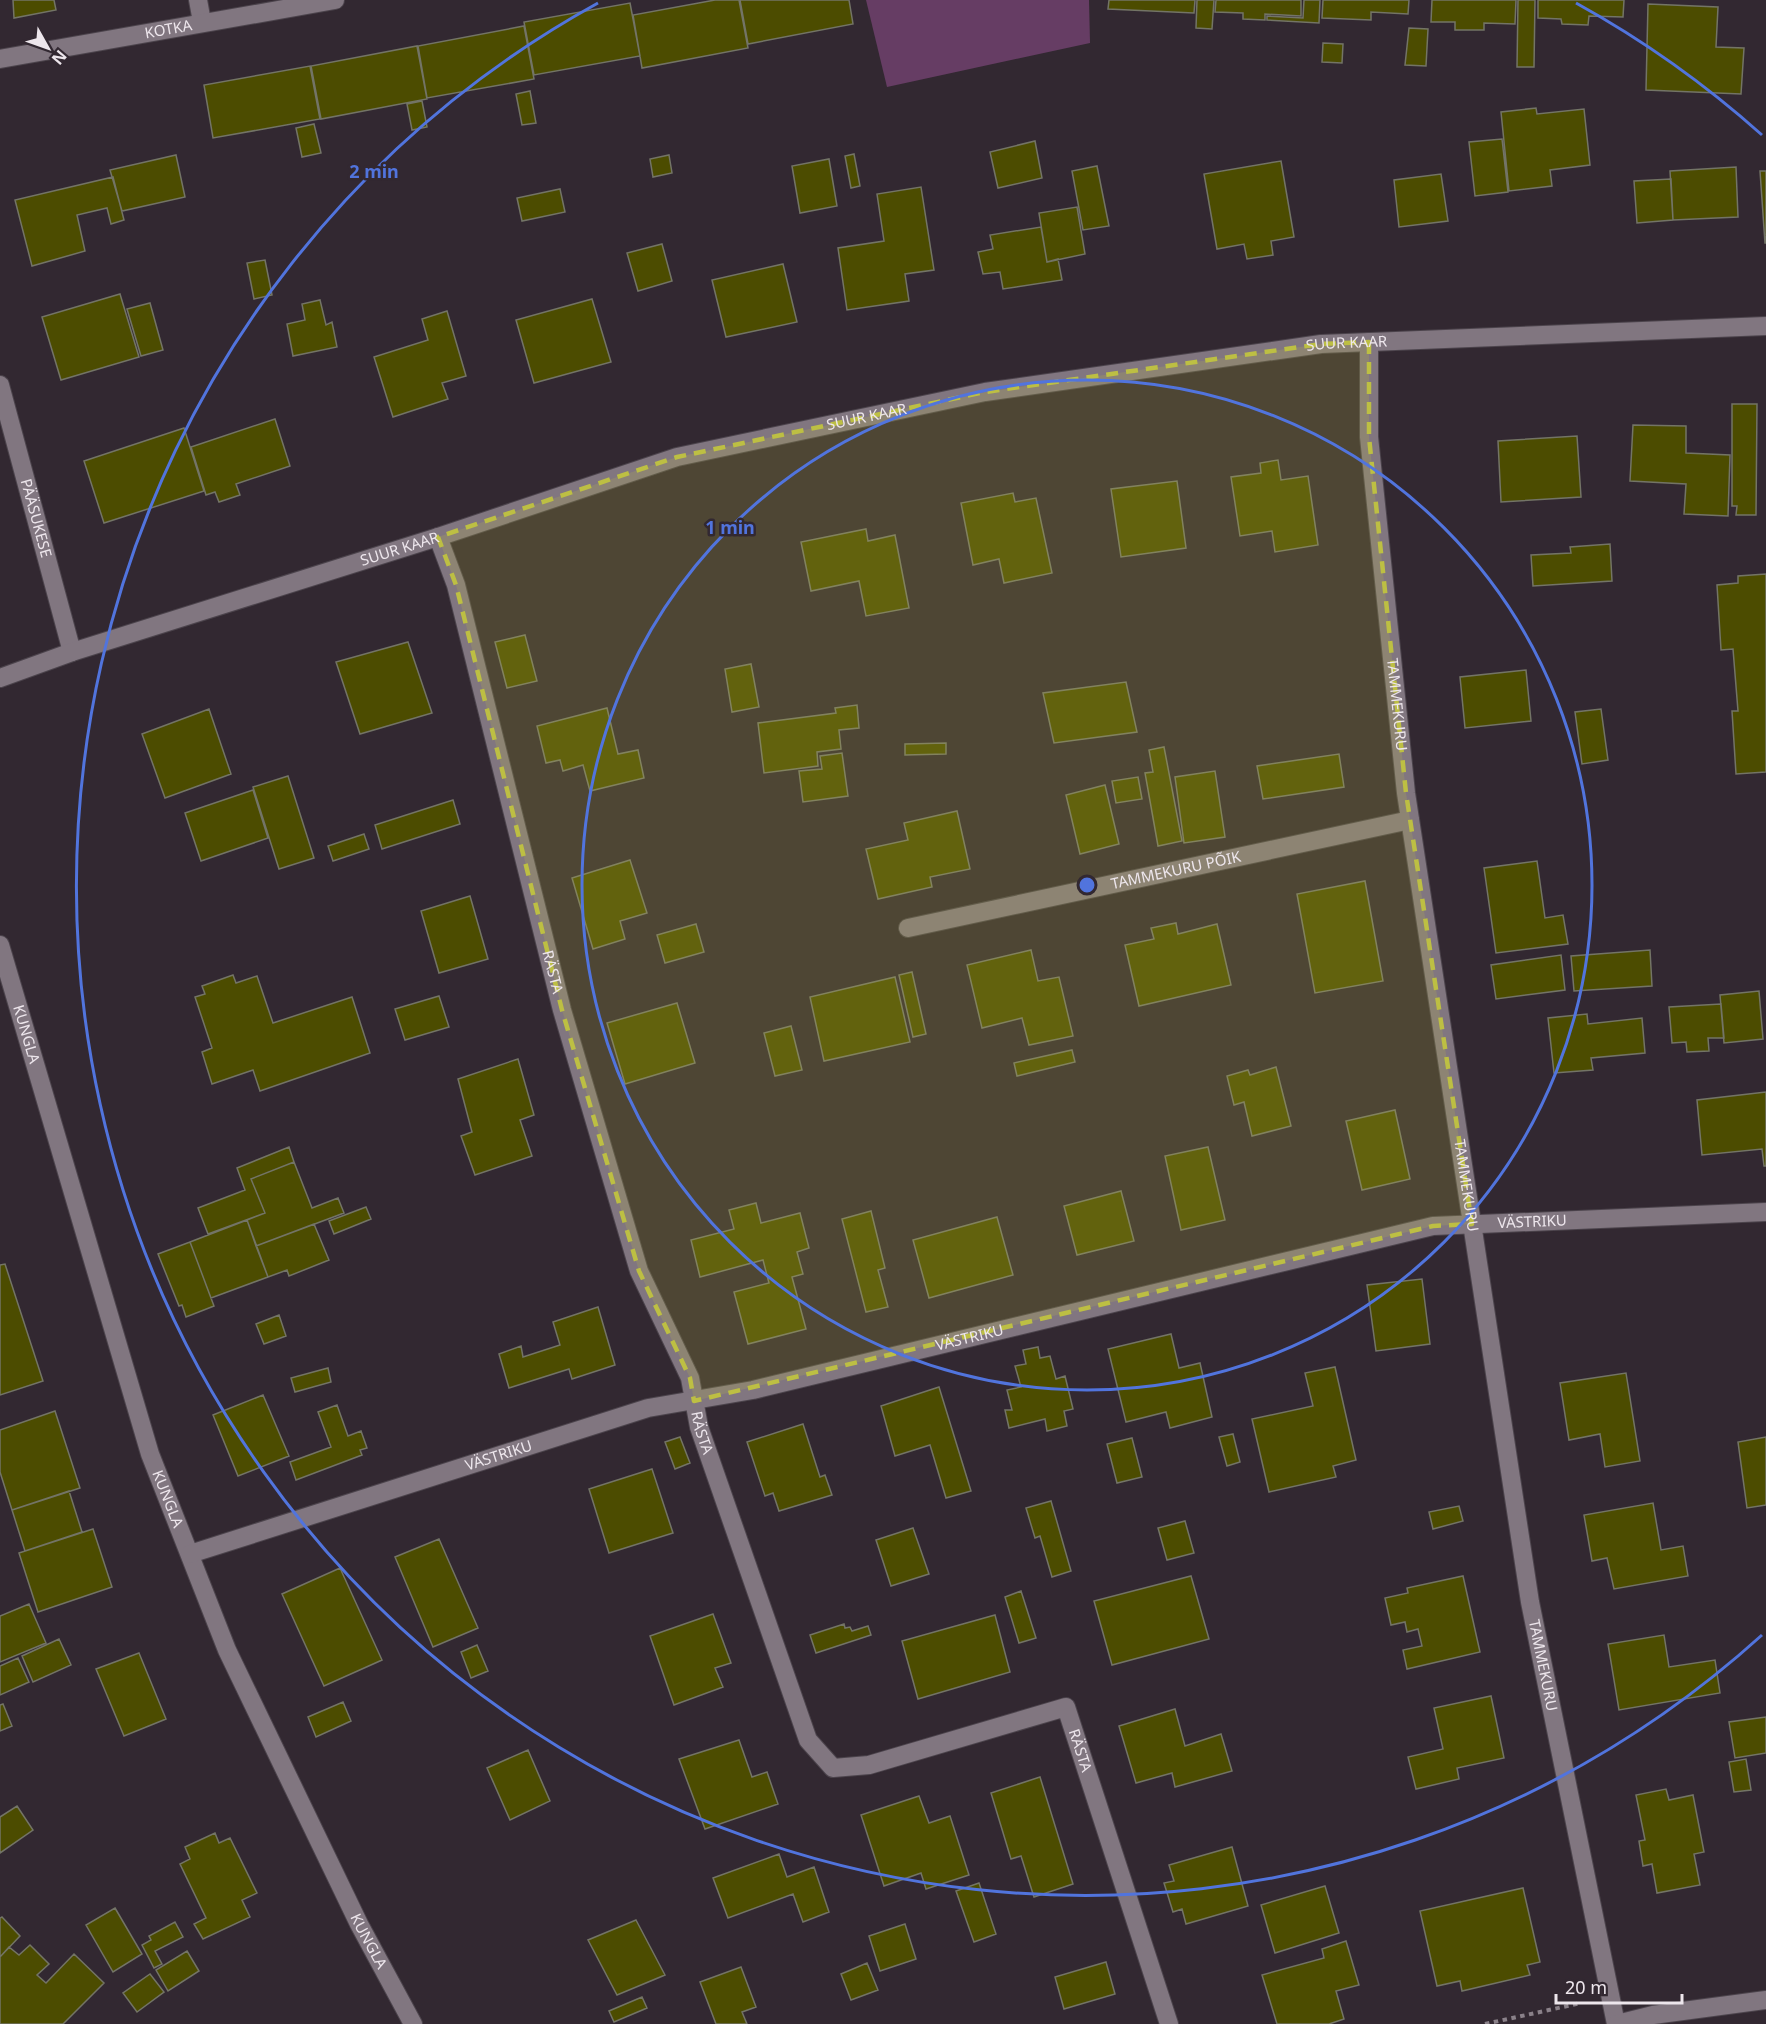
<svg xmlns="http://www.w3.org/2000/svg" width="1766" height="2024" font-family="'Noto Sans',sans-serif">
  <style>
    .green { fill: #663d64 }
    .building { fill: #4c4c00; stroke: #737466; stroke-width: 1.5 }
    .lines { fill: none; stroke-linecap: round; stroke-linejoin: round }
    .minor-casing { stroke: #4c444c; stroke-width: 20 }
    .path { stroke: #8a8189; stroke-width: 4; stroke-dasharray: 4.5 4.5; stroke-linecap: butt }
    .minor { stroke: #817680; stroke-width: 18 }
    .marked { fill: #bdbf43; fill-opacity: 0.2; stroke: #bdbf43; stroke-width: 4.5; stroke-dasharray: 12 8; stroke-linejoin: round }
    .ring { fill: none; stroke: #5174dd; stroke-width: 3 }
    .labels { text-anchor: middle; stroke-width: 5; stroke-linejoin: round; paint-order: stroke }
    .street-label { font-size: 15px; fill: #ede6ec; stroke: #322831 }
    .centre { fill: #5174dd; stroke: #322831; stroke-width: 3 }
    .ring-label { font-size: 18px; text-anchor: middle; font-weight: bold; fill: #5174dd; stroke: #322831; stroke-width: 5; stroke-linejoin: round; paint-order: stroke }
  </style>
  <rect width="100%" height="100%" fill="#322831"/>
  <path class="green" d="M866 0H1089L1090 43 887 87Z"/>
  <path class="building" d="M13 0H54L56 10 14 18Z
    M715 0H739L748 48 642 68 633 15Z
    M740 0H849L853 24 748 44Z
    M1109 0H1195L1194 13 1108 9Z
    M1197 0H1214L1212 29 1196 28Z
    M1216 0H1301V16L1265 14V20L1243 19V13L1215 12Z
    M1304 0H1320L1319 23 1267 20V16L1303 18Z
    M1323 0H1409L1408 14 1371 12V20L1322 18Z
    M1432 0H1516L1515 24 1484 23V30H1455V22H1431Z
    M1518 0H1535L1534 67H1517Z
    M1538 0H1624L1623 17 1589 16 1588 25 1562 24 1561 19 1538 18Z
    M630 3 640 56 534 75 524 22Z
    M1648 4 1718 7 1716 47 1744 48 1741 94 1646 90Z
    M524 26 534 79 427 98 418 46Z
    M1409 28 1428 29 1426 66 1405 65Z
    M1323 43 1343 44 1342 63 1322 62Z
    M417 46 427 99 321 119 311 66Z
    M310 66 320 119 213 138 204 85Z
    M530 91 536 123 522 125 516 94Z
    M422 101 427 127 412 130 407 104Z
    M1536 108 1537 114 1584 109 1590 165 1550 170 1552 186 1509 191 1501 112Z
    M314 124 321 153 302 157 296 128Z
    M1502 139 1508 192 1475 196 1469 142Z
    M1035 141 1042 178 998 188 990 152Z
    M854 154 860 186 851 188 845 156Z
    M176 155 185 197 122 211 110 170Z
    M669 155 672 173 653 177 650 159Z
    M829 159 837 206 800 213 792 166Z
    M1281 161 1294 237 1271 241 1273 255 1247 259 1244 244 1217 249 1204 174Z
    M1097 166 1109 226 1083 230 1072 171Z
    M1736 167 1738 217 1673 220 1670 171Z
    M1760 171H1766V243H1765Z
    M1441 174 1448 221 1399 227 1394 180Z
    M113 177 124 220 111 224 107 208 77 215 85 251 32 266 15 200Z
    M1671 179 1673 220 1637 223 1634 181Z
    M921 187 934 270 905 274 909 301 847 310 838 248 884 241 877 194Z
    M560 189 565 212 522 221 517 198Z
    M1077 207 1085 254 1047 262 1039 213Z
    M1041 227 1047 262 1058 259 1062 280 1003 289 1000 272 983 274 978 252 993 249 990 235Z
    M662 244 672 281 638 291 627 253Z
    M265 260 272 295 254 299 247 263Z
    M783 264 797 322 726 337 712 280Z
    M120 294 139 357 61 380 42 317Z
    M592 299 611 362 534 383 516 320Z
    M320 300 326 325 332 322 337 347 293 356 287 324 305 320 302 304Z
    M150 303 163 350 141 356 127 309Z
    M447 311 466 376 442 383 448 399 393 417 374 357 428 340 422 319Z
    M1732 404H1757L1756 515H1736L1737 506H1732Z
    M275 419 290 466 236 484 240 495 219 502 215 492 206 495 191 447Z
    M1633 425 1686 426V453L1730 455 1728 516 1684 514 1686 484 1630 481Z
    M184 428 204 491 104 523 84 461Z
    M1577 436 1581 497 1501 502 1498 441Z
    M1278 460 1281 480 1308 476 1318 545 1275 552 1272 531 1240 536 1231 477 1261 473 1260 463Z
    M1177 481 1186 548 1121 557 1111 489Z
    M1013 493 1015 502 1036 498 1052 573 1004 583 999 559 973 565 961 503Z
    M866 529 868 541 895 535 909 608 866 616 859 581 811 591 801 542Z
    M1610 544 1612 581 1533 586 1531 555 1571 553 1570 547Z
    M1766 574V772L1736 774 1732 711H1738L1733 649 1721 650 1717 585 1738 583V576Z
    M525 635 537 681 507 688 495 642Z
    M408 642 432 713 360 734 336 662Z
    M751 664 759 707 732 712 725 669Z
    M1526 670 1531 721 1465 728 1460 677Z
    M1126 682 1137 732 1054 743 1043 693Z
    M857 705 859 728 839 730 841 749 817 752 818 766 764 773 758 723 836 713 835 708Z
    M607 708 618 754 638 750 644 778 590 791 583 765 563 771 560 760 546 763 537 726Z
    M209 709 231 774 165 798 142 734Z
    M1601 709 1608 760 1582 764 1575 712Z
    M946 743V754L905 755V744Z
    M1164 747 1182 841 1158 846 1145 773 1153 772 1149 750Z
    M842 753 848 796 803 802 799 771 822 769 820 756Z
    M1339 754 1344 787 1263 799 1257 766Z
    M1215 771 1225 837 1184 843 1175 777Z
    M288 776 314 858 279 869 253 787Z
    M1138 777 1142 799 1116 803 1112 781Z
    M1105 785 1119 844 1080 854 1066 795Z
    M253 790 268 838 201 861 185 813Z
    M453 800 460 824 382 849 375 825Z
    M957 811 970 869 930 877 932 887 878 899 866 849 908 840 904 823Z
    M364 834 369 849 333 861 328 846Z
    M630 860 647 913 620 921 625 939 593 949 572 878Z
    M1537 861 1545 918 1563 915 1568 944 1496 953 1484 868Z
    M1365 881 1383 981 1315 993 1297 894Z
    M470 896 488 959 439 973 421 911Z
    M1176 923 1178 934 1217 924 1231 985 1139 1006 1125 945 1154 939 1151 928Z
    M696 924 704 952 665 963 657 935Z
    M1031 950 1038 981 1059 977 1073 1036 1029 1045 1022 1018 982 1028 967 965Z
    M1650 950 1652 986 1574 991 1571 956Z
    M1561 955 1565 990 1496 999 1491 965Z
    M912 972 926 1034 913 1037 899 975Z
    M233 975 236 983 257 976 273 1023 352 997 370 1053 260 1091 253 1070 212 1084 202 1052 212 1048 195 997 205 994 202 986Z
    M895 977 910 1042 824 1061 810 997Z
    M1759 991 1763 1039 1724 1043 1720 995Z
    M439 996 449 1027 405 1040 395 1009Z
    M677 1003 695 1063 625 1084 607 1023Z
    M1721 1004 1724 1038H1708L1709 1051 1687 1052 1686 1042 1672 1043 1669 1007Z
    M1587 1014 1588 1024 1642 1018 1645 1053 1591 1058 1593 1070 1554 1073 1548 1018Z
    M791 1026 802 1070 775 1076 764 1033Z
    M1072 1050 1075 1062 1017 1076 1014 1063Z
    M518 1059 534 1115 520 1120 532 1156 475 1175 461 1136 472 1132 458 1079Z
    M1276 1067 1291 1126 1252 1136 1244 1102 1234 1105 1227 1076 1248 1070 1250 1075Z
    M1766 1092V1166H1764L1762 1149 1702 1155 1697 1100Z
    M1395 1110 1410 1179 1362 1190 1346 1121Z
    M289 1147 294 1162 251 1179 265 1213 208 1234 198 1208 245 1190 237 1168Z
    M1208 1147 1225 1220 1181 1230 1165 1156Z
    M294 1162 312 1208 338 1198 344 1213 256 1246 247 1220 265 1213 251 1179Z
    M1121 1191 1134 1241 1077 1255 1064 1206Z
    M756 1203 761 1223 800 1213 809 1248 797 1252 803 1274 792 1277 806 1329 748 1344 734 1292 769 1283 763 1260 700 1277 691 1240 734 1229 729 1210Z
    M366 1207 371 1219 334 1234 329 1221Z
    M871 1211 885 1268 878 1270 888 1307 866 1312 842 1219Z
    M997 1217 1013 1275 929 1298 913 1240Z
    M247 1220 268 1277 211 1298 190 1242Z
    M314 1224 329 1260 289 1276 287 1270 268 1277 256 1246Z
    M190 1242 214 1306 186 1317 182 1305 179 1306 158 1254Z
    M5 1264 43 1381 0 1395V1265Z
    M1422 1279 1430 1344 1376 1351 1367 1285Z
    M598 1307 615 1365 572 1379 569 1369 509 1388 499 1354 521 1346 523 1357 560 1345 553 1322Z
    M279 1315 286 1336 264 1344 256 1324Z
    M1171 1334 1179 1368 1200 1363 1212 1417 1170 1428 1166 1412 1126 1422 1108 1349Z
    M1038 1347 1040 1358 1050 1356 1056 1379 1065 1376 1073 1409 1064 1411 1067 1426 1047 1431 1045 1419 1009 1428 1005 1410H1012L1007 1390 1021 1387 1015 1366 1026 1364 1023 1350Z
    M1335 1367 1356 1460 1333 1466 1336 1477 1269 1492 1252 1419 1313 1406 1305 1373Z
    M328 1368 331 1382 295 1392 291 1378Z
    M1626 1373 1640 1461 1605 1467 1600 1434 1569 1440 1560 1383Z
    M939 1387 971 1491 946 1498 930 1445 895 1456 881 1406Z
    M263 1395 289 1456 238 1476 213 1415Z
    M337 1405 348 1436 361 1431 367 1448 360 1450 362 1455 296 1480 290 1462 331 1447 318 1412Z
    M55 1411 80 1488 12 1510 0 1472V1430Z
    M803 1424 820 1477 825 1475 832 1495 779 1511 773 1493 765 1496 747 1442Z
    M1233 1434 1240 1462 1227 1466 1219 1437Z
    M680 1437 690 1463 675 1469 665 1442Z
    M1766 1437V1505L1747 1508 1738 1442Z
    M1132 1438 1142 1477 1117 1483 1107 1444Z
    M652 1469 673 1533 609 1553 589 1489Z
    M69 1491 82 1532 25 1551 12 1510Z
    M1051 1501 1071 1571 1052 1577 1040 1536 1035 1538 1026 1508Z
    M1653 1503 1661 1550 1683 1546 1688 1576 1614 1589 1607 1558 1592 1561 1584 1515Z
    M1459 1506 1463 1521 1433 1529 1429 1512Z
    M1185 1521 1194 1553 1167 1560 1158 1528Z
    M913 1528 929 1574 891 1586 876 1540Z
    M93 1529 112 1587 38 1612 19 1553Z
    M439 1539 478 1628 433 1647 395 1557Z
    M340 1568 382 1660 324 1686 282 1594Z
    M1191 1576 1209 1639 1112 1665 1094 1601Z
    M1463 1576 1480 1652 1407 1669 1403 1650 1422 1646 1418 1629 1407 1632 1405 1622 1391 1625 1385 1598 1408 1593 1407 1588Z
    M1021 1591 1036 1638 1019 1643 1005 1597Z
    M29 1604 46 1643 0 1662V1616Z
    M713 1614 731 1663 715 1668 723 1687 674 1705 650 1636Z
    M995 1615 1010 1672 918 1699 902 1641Z
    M844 1624 845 1628 850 1627 852 1631 868 1626 871 1635 816 1653 810 1635Z
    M1664 1635 1669 1667 1715 1660 1720 1693 1619 1710 1608 1644Z
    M59 1639 71 1665 33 1682 22 1656Z
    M477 1645 488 1671 471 1678 461 1652Z
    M139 1653 166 1719 124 1736 96 1669Z
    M18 1658 29 1682 0 1695V1666Z
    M1491 1696 1504 1758 1457 1768 1459 1779 1416 1789 1408 1757 1443 1749 1434 1708Z
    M343 1702 351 1721 316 1737 308 1717Z
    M3 1704 12 1726 0 1731V1705Z
    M1175 1709 1185 1746 1221 1734 1232 1771 1175 1787 1172 1773 1136 1783 1119 1726Z
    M1766 1717V1753L1735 1758 1729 1722Z
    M739 1740 752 1777 767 1772 778 1804 705 1829 679 1759Z
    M528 1750 550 1801 510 1820 487 1768Z
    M1746 1759 1751 1790 1734 1792 1729 1762Z
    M1040 1777 1073 1884 1034 1897 1021 1856 1011 1859 991 1793Z
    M1666 1789 1669 1800 1693 1795 1704 1852 1694 1854 1700 1885 1657 1893 1652 1864 1643 1866 1639 1841 1645 1840 1636 1795Z
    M919 1796 929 1823 950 1816 969 1875 926 1889 921 1873 884 1886 861 1815Z
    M17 1806 33 1830 0 1853V1817Z
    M215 1833 219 1843 230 1838 257 1893 242 1900 250 1917 203 1939 194 1924 206 1918 180 1864 190 1859 185 1847Z
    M1232 1847 1248 1906 1186 1924 1182 1909 1173 1912 1164 1883 1174 1881 1169 1865Z
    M779 1854 787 1877 814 1867 829 1912 803 1922 793 1894 728 1918 713 1878Z
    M979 1883 996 1934 974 1942 956 1891Z
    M1325 1886 1339 1933 1275 1953 1261 1905Z
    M1523 1888 1540 1962 1527 1965 1530 1975 1462 1991 1460 1981 1437 1986 1420 1911Z
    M115 1908 142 1954 113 1972 86 1925Z
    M2 1917 20 1936 0 1957V1918Z
    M636 1920 665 1975 617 1995 588 1940Z
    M175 1922 183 1937 155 1951 162 1964 154 1968 142 1945 151 1940 149 1936Z
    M905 1924 916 1959 880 1971 869 1936Z
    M1346 1941 1359 1985 1336 1991 1344 2019 1329 2024H1277L1262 1975 1324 1958 1322 1949Z
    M30 1945 49 1964 37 1975 46 1983 74 1954 104 1983 63 2024H0V1957L9 1947 19 1955Z
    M187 1951 199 1971 168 1991 156 1970Z
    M1106 1962 1115 1994 1064 2009 1055 1977Z
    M867 1963 878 1990 851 2000 841 1974Z
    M741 1967 756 2007 742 2012 747 2024H716L700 1982Z
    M150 1974 164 1992 137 2012 123 1993Z
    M642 1997 647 2008 614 2022 609 2011Z"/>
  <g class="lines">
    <g class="minor-casing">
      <g id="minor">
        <path d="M198 0 202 22"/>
        <path id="s1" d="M0 59 335 0"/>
        <path id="s2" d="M1369 342V437L1406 793 1530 1602 1616 2024"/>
        <path id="s3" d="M0 385 72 652"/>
        <path id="s4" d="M438 537 456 585 562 1010 639 1271 690 1378 699 1427 808 1740 833 1768 869 1765 1066 1707 1169 2024"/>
        <path id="s5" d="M0 678 72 652 438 537 677 457 985 392 1321 344 1766 326"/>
        <path id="s6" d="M908 928 1410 820"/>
        <path id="s7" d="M0 945 150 1454 227 1650 359 1924 413 2024"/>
        <path id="s8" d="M190 1554 648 1408 753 1390 1433 1226 1766 1212"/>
        <path d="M1617 2024 1653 2015 1766 2000"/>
      </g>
    </g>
    <path class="path" d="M1485 2024 1581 2003"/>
    <use href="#minor" class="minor"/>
  </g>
  <path class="marked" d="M1369 342V437L1406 793 1472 1224 1433 1226 694 1401 690 1378 639 1271 562 1010 456 585 438 537 677 457 985 392 1321 344Z"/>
  <g class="ring">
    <circle cx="1087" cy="885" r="505"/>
    <path d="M1762 1635A1009 1009 0 1 1 598 3M1576 3A1009 1009 0 0 1 1762 135"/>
  </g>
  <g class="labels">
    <g class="street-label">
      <text dy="5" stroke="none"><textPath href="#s1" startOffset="171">KOTKA</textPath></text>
      <text dy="5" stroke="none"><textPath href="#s5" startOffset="1392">SUUR KAAR</textPath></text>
      <text dy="5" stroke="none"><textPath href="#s5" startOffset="906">SUUR KAAR</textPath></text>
      <text dy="5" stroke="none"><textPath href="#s3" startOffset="138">PÄÄSUKESE</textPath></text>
      <text dy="5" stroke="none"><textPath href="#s5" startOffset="420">SUUR KAAR</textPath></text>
      <text dy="5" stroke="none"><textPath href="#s2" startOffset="364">TAMMEKURU</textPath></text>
      <text dy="5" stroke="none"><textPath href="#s6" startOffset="274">TAMMEKURU PÕIK</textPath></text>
      <text dy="5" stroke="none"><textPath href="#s4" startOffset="450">RÄSTA</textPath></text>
      <text dy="5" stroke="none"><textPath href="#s7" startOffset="93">KUNGLA</textPath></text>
      <text dy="5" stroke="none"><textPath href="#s2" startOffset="850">TAMMEKURU</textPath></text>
      <text dy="5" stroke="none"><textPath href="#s8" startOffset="1386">VÄSTRIKU</textPath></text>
      <text dy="5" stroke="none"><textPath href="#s8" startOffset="810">VÄSTRIKU</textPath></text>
      <text dy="5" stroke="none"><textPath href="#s4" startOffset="936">RÄSTA</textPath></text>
      <text dy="5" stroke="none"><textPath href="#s8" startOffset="324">VÄSTRIKU</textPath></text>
      <text dy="5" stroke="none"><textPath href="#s7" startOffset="579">KUNGLA</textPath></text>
      <text dy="5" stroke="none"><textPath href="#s2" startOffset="1336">TAMMEKURU</textPath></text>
      <text dy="5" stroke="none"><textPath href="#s4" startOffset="1586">RÄSTA</textPath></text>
      <text dy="5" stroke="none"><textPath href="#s7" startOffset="1065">KUNGLA</textPath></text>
    </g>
  </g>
  <circle cx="1087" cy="885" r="9" class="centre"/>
  <g class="ring-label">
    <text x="374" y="178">2 min</text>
    <text x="730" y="534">1 min</text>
  </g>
  <g transform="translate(48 48) rotate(130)" stroke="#322831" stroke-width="4.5" paint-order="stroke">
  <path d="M0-4.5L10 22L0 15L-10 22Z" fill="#ede6ec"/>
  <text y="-9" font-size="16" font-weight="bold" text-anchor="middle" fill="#ede6ec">N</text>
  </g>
  <path d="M1556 1994v9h126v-9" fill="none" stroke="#ede6ec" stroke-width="3"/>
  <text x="1565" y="1994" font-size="18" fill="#ede6ec" stroke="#322831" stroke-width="4.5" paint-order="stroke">20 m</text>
</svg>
